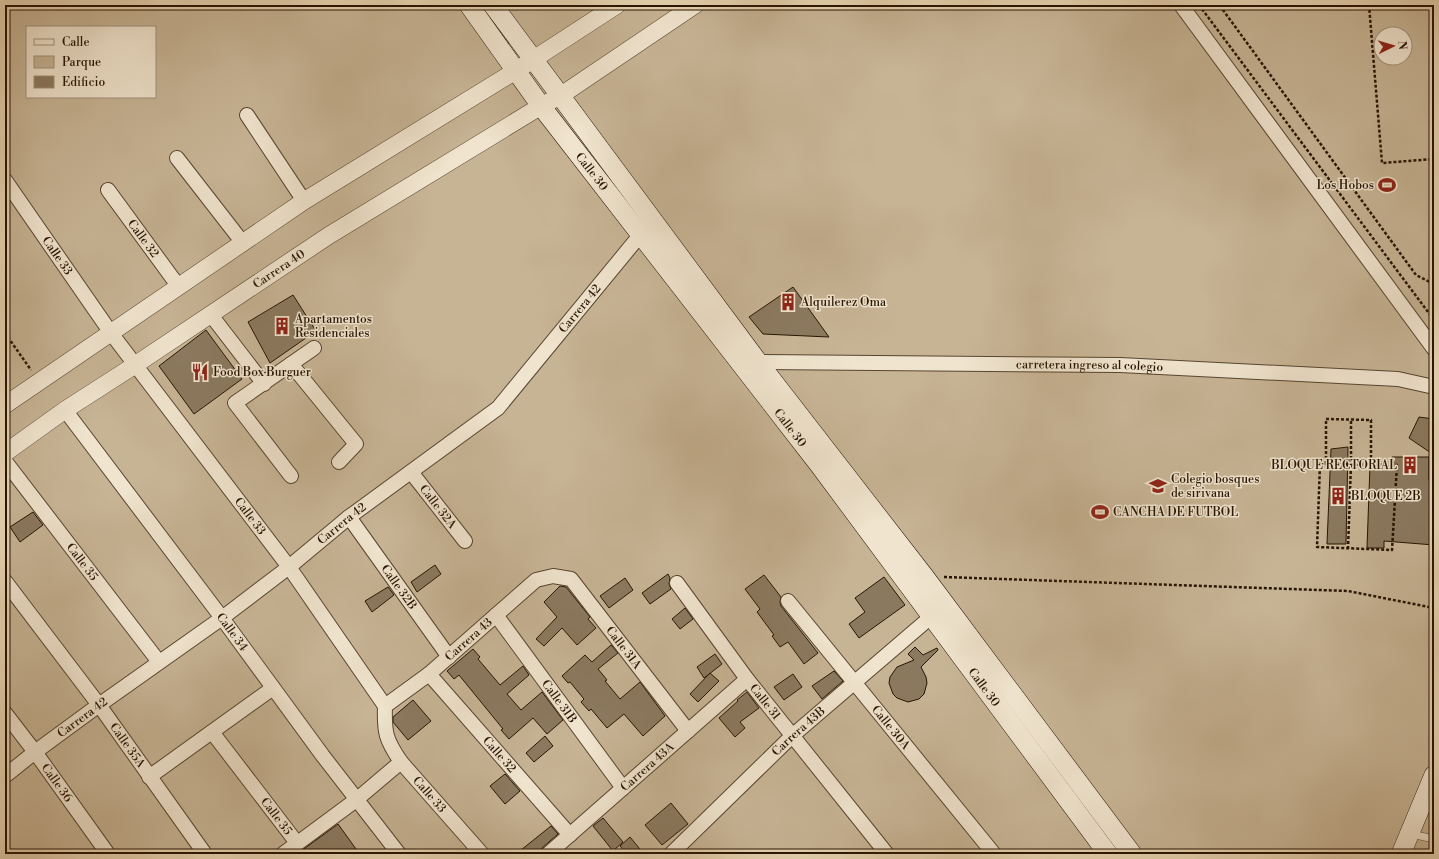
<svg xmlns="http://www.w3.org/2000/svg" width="1439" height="859" font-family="'Libre Bodoni',serif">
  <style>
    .green { fill: #c7b495; stroke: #77644c; fill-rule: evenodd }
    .building { fill: #8b795f; stroke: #271503 }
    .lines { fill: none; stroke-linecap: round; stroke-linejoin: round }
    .service-casing { stroke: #57452f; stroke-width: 8 }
    .minor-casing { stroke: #57452f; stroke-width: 16 }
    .tertiary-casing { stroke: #57452f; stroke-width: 18 }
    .secondary-casing { stroke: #271503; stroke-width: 20 }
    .path { stroke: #271503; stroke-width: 2.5; stroke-dasharray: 3 2; stroke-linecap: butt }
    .service { stroke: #f0e4ce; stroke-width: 7 }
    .minor { stroke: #f0e4ce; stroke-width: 14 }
    .tertiary { stroke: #f0e4ce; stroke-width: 17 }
    .secondary { stroke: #f0e4ce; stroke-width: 19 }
    .labels { text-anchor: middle; stroke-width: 3; stroke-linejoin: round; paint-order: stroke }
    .street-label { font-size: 12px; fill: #271503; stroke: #f0e4ce }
    .poi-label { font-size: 12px; fill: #271503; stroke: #f0e4ce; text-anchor: start }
  </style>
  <rect width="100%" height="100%" fill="#e8d5b3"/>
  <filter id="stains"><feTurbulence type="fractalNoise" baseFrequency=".005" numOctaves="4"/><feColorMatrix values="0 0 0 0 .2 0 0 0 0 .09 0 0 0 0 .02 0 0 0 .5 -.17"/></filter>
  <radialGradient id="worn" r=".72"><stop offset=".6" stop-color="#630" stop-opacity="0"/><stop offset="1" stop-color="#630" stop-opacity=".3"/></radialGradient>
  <path class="green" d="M5 5H1434V854H5ZM27 27H155V97H27ZM1381 34H1405V58H1381Z"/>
  <path class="building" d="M793 287 829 337 763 334 749 317Z
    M293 295 316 331 270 363 248 322Z
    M206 330 242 379 194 414 159 366Z
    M1419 417 1434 419V455L1409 438Z
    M1348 447 1346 544H1327L1331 449Z
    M1392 457H1429V480H1434V545L1384 541V548H1367L1370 465 1392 466Z
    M33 512 43 525 20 542 10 527Z
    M435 565 441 574 417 592 411 582Z
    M668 574 670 578 669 584 671 589 650 604 642 593Z
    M764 575 781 597 780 602 781 606 818 653 804 664 788 642 780 647 772 636 774 635 757 612 760 609 745 589Z
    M884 577 905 605 859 638 849 624 865 612 855 598Z
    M625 578 633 590 609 608 600 596Z
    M560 586 566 587 590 617 588 619 596 628 577 645 562 628 544 646 536 639 557 617 544 602Z
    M388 587 394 595 372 612 365 601Z
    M685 608 693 619 680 629 672 619Z
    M611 645 618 653 598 669 607 680 605 681 620 699 640 682 665 716 643 736 624 714 607 728 591 709 589 711 581 702 584 699 570 682 568 683 562 676 585 655 592 662Z
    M915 647 923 655 937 648 938 650 921 667 926 677 927 683 924 694 919 699 908 702 897 698 893 694 889 683 890 677 897 667 914 660 908 654Z
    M473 649 480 657 478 659 500 685 523 666 529 675 507 694 521 710 542 692 563 720 547 734 533 718 509 739 501 730 503 729 459 675 454 679 447 671Z
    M715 654 722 664 704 678 697 667Z
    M834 671 843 681 822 699 812 686Z
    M710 673 719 681 698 702 690 694Z
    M793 674 802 687 784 700 774 687Z
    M747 692 759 708 740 722 745 728 735 737 719 718 738 701 737 700Z
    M413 700 431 721 408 740 393 722V717Z
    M545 736 553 746 534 762 526 753Z
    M505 774 520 791 505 804 490 786Z
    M671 803 688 824 662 845 645 825Z
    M603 818 623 842 613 851 593 826Z
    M338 824 356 849 349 854H297Z
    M551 826 558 834 542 848 538 854H516Z
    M630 837 644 854H627L620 846Z"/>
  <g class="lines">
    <g class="service-casing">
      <path id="service" d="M1411 834 1434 839"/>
    </g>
    <g class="minor-casing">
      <g id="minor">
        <path d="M1181 5 1434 349"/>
        <path d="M247 115 304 201"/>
        <path d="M177 158 243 243"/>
        <path id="s1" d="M5 180 111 333 289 567 385 706C384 733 386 740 401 762L482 854"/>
        <path id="s2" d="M108 190 179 287"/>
        <path d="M211 315 264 384"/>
        <path d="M291 364 356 444 339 462"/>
        <path id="s3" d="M753 366 758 362 1120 365 1398 379 1434 387"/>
        <path id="s4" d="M65 410 222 618 323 756 399 854"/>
        <path id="s5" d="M5 461 159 662"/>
        <path id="s6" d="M411 472 465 541"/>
        <path d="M291 476 235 403 314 348"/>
        <path id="s7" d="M349 517 449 657"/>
        <path id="s8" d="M5 581 99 705 205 854"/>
        <path id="s9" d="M677 583 747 679 887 854"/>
        <path id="s10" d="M788 601 994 854"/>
        <path id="s11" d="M496 615 623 788"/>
        <path id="s12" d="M429 674 570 835"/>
        <path id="s13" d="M385 706 429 674 536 580 553 576 571 579 688 731"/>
        <path id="s14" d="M5 713 35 752 108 854"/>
        <path id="s15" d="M212 732 297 843"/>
        <path id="s16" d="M5 776 35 752 99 705 222 618 289 567 349 517 498 408 641 234"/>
        <path d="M149 777 273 688"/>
        <path d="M283 854 356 800 401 762"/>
        <path id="s17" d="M548 854 747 679"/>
        <path id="s18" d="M671 854 792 736 932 616"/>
      </g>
    </g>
    <g class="tertiary-casing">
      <g id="tertiary">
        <path d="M5 405 304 201 517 70 617 5"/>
        <path id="s19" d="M5 453 65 410 135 365 328 236 541 106 560 96 695 5"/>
      </g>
    </g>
    <g class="secondary-casing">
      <g id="secondary">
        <path id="s20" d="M469 5 541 106 820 466 1108 854"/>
        <path d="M493 5 758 362 924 576 1132 854"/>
        <path d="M1401 854 1434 775"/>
      </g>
    </g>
    <path class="path" d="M1199 5 1434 320
      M1221 5 1223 10 1416 275 1434 284
      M1369 5 1382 163 1434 159
      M5 333 31 370
      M1320 464 1397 465 1392 550 1317 547Z
      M1326 464V419L1371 420V465
      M1348 549 1351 464V419
      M944 577 1348 591 1434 608"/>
    <use href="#service" class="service"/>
    <use href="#minor" class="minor"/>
    <use href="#tertiary" class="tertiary"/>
    <use href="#secondary" class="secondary"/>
  </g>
  <defs>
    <g id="stadium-bare" transform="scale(1.38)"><path d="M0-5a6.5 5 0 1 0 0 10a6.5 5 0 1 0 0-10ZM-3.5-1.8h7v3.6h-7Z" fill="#8f2418" stroke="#f0e4ce" stroke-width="2.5" paint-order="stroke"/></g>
    <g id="building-bare" transform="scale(1.38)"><path d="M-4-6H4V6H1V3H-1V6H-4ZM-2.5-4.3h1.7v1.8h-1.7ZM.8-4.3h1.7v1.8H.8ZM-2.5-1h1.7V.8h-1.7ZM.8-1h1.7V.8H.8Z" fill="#8f2418" stroke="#f0e4ce" stroke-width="2.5" paint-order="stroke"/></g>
    <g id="restaurant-bare" transform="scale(1.38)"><path d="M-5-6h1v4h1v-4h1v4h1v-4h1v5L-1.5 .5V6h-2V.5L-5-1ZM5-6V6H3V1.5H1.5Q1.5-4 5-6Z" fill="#8f2418" stroke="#f0e4ce" stroke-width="2.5" paint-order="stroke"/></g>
    <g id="school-bare" transform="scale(1.38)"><path d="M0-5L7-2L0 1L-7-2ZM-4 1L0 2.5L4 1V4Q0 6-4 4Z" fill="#8f2418" stroke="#f0e4ce" stroke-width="2.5" paint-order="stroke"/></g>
  </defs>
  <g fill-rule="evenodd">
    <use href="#stadium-bare" x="1387" y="185"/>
    <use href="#building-bare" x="788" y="302"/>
    <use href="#building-bare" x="282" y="326"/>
    <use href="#restaurant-bare" x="200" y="372"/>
    <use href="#building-bare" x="1410" y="465"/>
    <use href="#school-bare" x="1158" y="486"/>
    <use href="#building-bare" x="1338" y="496"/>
    <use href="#stadium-bare" x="1100" y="512"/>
  </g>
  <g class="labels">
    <g class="street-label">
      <text dy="4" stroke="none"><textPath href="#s20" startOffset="207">Calle 30</textPath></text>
      <text dy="4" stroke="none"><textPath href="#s2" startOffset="60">Calle 32</textPath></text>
      <text dy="4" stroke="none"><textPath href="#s1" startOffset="92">Calle 33</textPath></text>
      <text dy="4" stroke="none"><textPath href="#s19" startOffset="330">Carrera 40</textPath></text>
      <text dy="4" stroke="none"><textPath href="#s16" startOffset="744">Carrera 42</textPath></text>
      <text dy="4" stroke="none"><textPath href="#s3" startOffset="338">carretera ingreso al colegio</textPath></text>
      <text dy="4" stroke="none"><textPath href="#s20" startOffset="531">Calle 30</textPath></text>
      <text dy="4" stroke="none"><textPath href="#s6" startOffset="44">Calle 32A</textPath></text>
      <text dy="4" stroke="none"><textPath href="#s1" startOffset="416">Calle 33</textPath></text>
      <text dy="4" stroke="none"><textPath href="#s16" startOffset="421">Carrera 42</textPath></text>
      <text dy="4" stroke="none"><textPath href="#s5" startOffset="127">Calle 35</textPath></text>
      <text dy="4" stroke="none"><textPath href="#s7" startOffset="86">Calle 32B</textPath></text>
      <text dy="4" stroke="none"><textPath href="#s4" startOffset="278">Calle 34</textPath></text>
      <text dy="4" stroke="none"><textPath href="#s13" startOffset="107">Carrera 43</textPath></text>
      <text dy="4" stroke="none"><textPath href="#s13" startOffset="319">Calle 31A</textPath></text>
      <text dy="4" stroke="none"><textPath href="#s20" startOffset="855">Calle 30</textPath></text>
      <text dy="4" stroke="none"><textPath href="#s11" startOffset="107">Calle 31B</textPath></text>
      <text dy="4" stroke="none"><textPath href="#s9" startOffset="148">Calle 31</textPath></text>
      <text dy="4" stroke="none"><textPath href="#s16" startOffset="97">Carrera 42</textPath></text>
      <text dy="4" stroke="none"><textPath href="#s10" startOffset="163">Calle 30A</textPath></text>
      <text dy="4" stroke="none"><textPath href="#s18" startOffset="177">Carrera 43B</textPath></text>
      <text dy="4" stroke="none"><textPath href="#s8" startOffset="205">Calle 35A</textPath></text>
      <text dy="4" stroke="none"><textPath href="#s12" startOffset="107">Calle 32</textPath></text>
      <text dy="4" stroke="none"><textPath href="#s17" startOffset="132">Carrera 43A</textPath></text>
      <text dy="4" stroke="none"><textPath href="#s14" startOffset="87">Calle 36</textPath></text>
      <text dy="4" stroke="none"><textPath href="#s1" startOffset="752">Calle 33</textPath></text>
      <text dy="4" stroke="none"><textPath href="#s15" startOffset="106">Calle 35</textPath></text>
    </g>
    <g class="poi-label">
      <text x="1374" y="189" text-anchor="end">Los Hobos</text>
      <text x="801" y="306">Alquilerez Oma</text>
      <text x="295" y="323">Apartamentos<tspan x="295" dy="14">Residenciales</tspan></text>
      <text x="213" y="376">Food Box Burguer</text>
      <text x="1397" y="469" text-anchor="end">BLOQUE RECTORIAL</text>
      <text x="1171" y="483">Colegio bosques<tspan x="1171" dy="14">de sirivana</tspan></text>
      <text x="1351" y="500">BLOQUE 2B</text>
      <text x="1113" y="516">CANCHA DE FUTBOL</text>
    </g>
  </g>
  <rect width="1439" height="859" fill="none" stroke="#e8d5b3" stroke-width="20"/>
  <rect x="6" y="6" width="1427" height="847" fill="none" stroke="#271503" stroke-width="2"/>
  <rect x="10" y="10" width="1419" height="839" fill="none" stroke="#271503"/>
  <rect x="26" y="26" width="130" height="72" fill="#f0e4ce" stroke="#a0917d"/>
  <rect x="34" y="39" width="20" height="6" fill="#f0e4ce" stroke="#a0917d"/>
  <text x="62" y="46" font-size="12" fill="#271503">Calle</text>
  <rect x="34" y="56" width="20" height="12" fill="#c7b495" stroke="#a0917d"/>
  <text x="62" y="66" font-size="12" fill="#271503">Parque</text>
  <rect x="34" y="76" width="20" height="12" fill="#8b795f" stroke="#a0917d"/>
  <text x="62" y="86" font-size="12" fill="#271503">Edificio</text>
  <g transform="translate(1393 46) rotate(85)"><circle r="19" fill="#f0e4ce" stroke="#a0917d"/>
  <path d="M0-3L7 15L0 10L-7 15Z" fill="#8f2418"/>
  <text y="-6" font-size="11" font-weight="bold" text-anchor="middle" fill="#271503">N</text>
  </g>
  <rect width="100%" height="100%" filter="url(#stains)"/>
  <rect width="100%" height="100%" fill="url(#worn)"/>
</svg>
